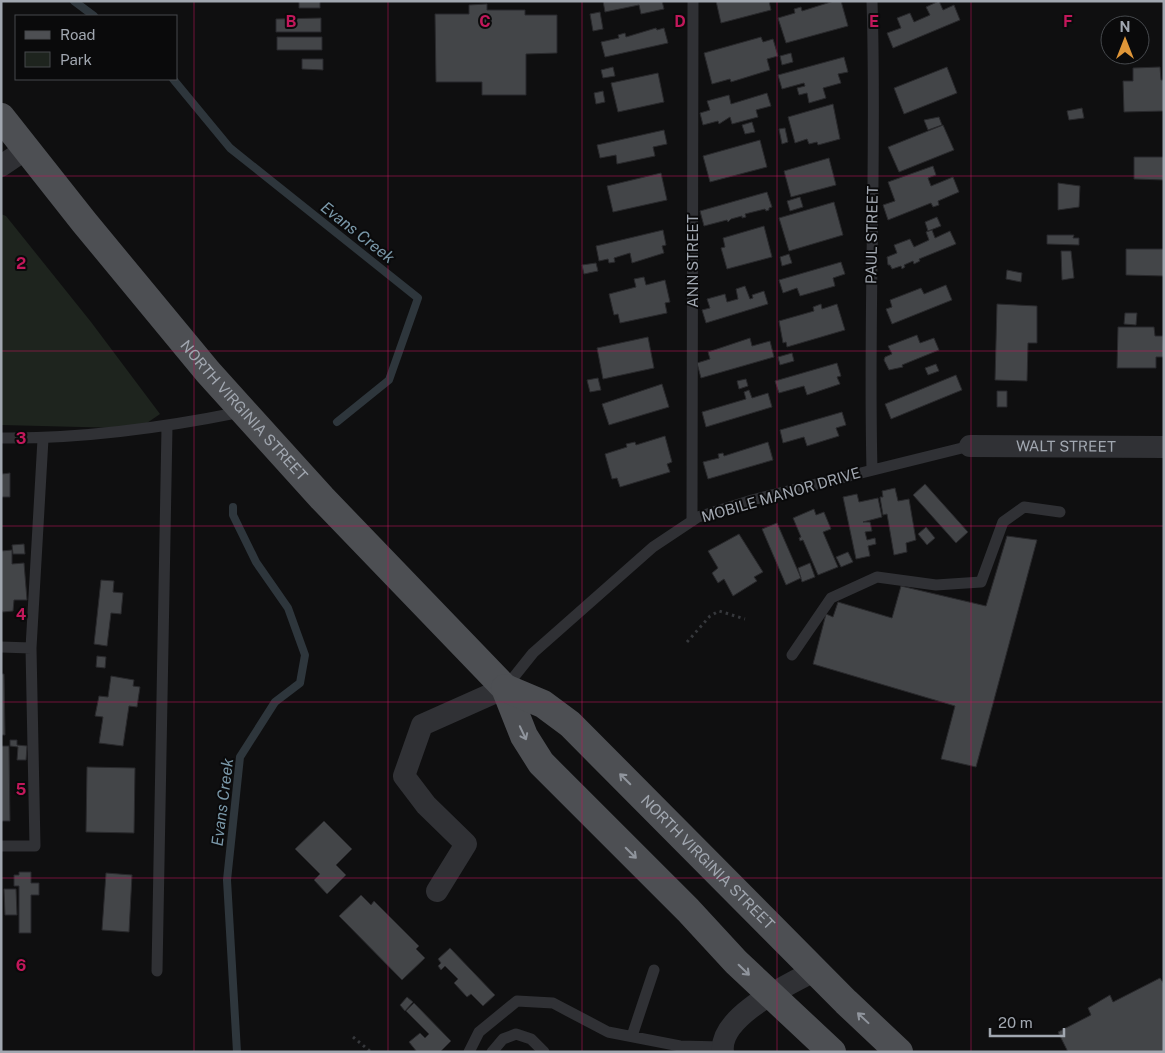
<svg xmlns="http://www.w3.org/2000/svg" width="1165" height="1053" font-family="'Public Sans',sans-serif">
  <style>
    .green { fill: #1e241e }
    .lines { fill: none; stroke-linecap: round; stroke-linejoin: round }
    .stream { stroke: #2e363c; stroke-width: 8 }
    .building { fill: #434548; stroke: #29292c }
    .path { stroke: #36383c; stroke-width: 3; stroke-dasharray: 2.5 4; stroke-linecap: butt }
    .service { stroke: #303135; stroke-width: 11 }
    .minor { stroke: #303135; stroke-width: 22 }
    .primary { stroke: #4d4f53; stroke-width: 28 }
    .oneway { stroke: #90959d }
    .grid { fill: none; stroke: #c2185b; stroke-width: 1; stroke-opacity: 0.55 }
    .labels { text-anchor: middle; stroke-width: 4; stroke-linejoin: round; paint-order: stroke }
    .street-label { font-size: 15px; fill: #a1a7b0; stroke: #0a0a0b }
    .water-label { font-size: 16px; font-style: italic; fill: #7a98a9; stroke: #0a0a0b }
    .grid-label { font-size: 16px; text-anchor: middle; font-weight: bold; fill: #c2185b; stroke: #0a0a0b; stroke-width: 4; stroke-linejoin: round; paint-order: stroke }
  </style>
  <rect width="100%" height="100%" fill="#0f0f10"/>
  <path class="green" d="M1 214 6 216 91 322 160 414 147 423 121 428 1 425Z"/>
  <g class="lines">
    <path class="stream" d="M74 1 94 16
      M173 79 230 148 418 298 389 380 337 422
      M233 507V515L256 562 288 608 305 655 300 683 275 702 240 757 227 880 237 1052"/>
  </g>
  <path class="building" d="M299 1H320V8H299Z
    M603 1H662L664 9 641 14 639 5 605 12Z
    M716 1H769L771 10 721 23Z
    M834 1H841L848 26 786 43 778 18 795 13 794 9 801 7 802 11Z
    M939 1 943 10 954 5 960 20 893 48 887 33 901 28 897 18 910 13 914 22 930 15 926 7Z
    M487 4V10H525V15H557V53L526 54V95H482V82H436L435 14H469V5Z
    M600 12 603 29 593 31 590 14Z
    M321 18V32H276V19Z
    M656 28 657 30 664 28 668 43 605 57 601 42 619 38 618 35 625 33 626 37Z
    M277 37H322V50H277Z
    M761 37 763 42 773 39 778 56 767 59 770 70 731 82 730 79 712 84 704 53Z
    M791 53 793 62 782 65 780 56Z
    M844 57 848 72 838 74 841 83 823 88 826 98 809 103 807 93 799 95 797 88 805 86 804 83 782 89 778 75Z
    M302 59H323V70L302 69Z
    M613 67 615 76 603 78 601 70Z
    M947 67 957 93 904 114 894 88Z
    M1160 67 1161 80H1164V111L1124 112 1123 81H1133V68Z
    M658 73 664 102 618 112 611 83Z
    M603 91 605 102 596 104 594 93Z
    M767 93 771 106 756 110 758 117 732 124 730 117 719 124 718 121 703 125 700 113 710 110 707 101 729 95 731 104Z
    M833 104 840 139 818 145 817 142 809 144 807 139 795 143 788 117Z
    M1082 108 1084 118 1069 120 1067 111Z
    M939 117 942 125 928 130 924 120Z
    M752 122 755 132 745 134 742 125Z
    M943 125 954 150 899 172 888 147Z
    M785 128 788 142 782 144 779 129Z
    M664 130 667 144 653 147 655 156 617 164 616 155 600 158 597 145Z
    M760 140 767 167 710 182 703 156Z
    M1134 157H1164V180L1134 179Z
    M829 158 836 185 791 197 784 171Z
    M933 166 936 175 928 178 931 186 953 177 959 192 938 201 939 205 933 207 931 203 888 220 883 205 895 201 888 182Z
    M661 173 667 200 613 212 607 186Z
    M1058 183 1080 186 1079 207 1058 210Z
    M767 192 772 207 769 208V210L766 211 765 209 745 214 746 217 742 218V216L731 219 728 222 727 220 704 226 700 211Z
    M800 197 803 207 790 211 787 201Z
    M834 202 843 235 789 251 779 218Z
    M937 217 941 226 928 231 925 222Z
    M764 226 772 257 727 269 721 248 725 247 723 238Z
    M663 230 666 245 662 246 664 253 632 263 630 253 614 258 615 262 609 263 608 259 599 261 596 246Z
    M932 230 935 238 950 231 956 244 919 259 920 261 914 264 913 261 904 265 905 267 902 269 901 266 892 269 890 265H888L887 257 897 253 894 245 910 239 914 247 929 240 926 232Z
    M1047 235H1074L1073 238H1079V245L1047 244Z
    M1126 249H1164V276L1126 275Z
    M1061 251H1071L1074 278 1062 280Z
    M789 254 792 263 782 266 780 257Z
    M841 262 845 274 833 278 835 286 800 296 797 288 783 293 779 280Z
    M596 263 598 271 584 274 582 265Z
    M1007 270 1022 273 1021 282 1006 279Z
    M644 277 646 285 665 280 670 302 665 303 667 313 620 323 618 314 614 315 609 294 636 287 634 279Z
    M946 285 952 300 892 324 886 309 892 307 890 300 921 288 924 294Z
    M745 286 750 299 753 298 752 295 764 291 768 304 706 323 702 310 710 308 707 299 725 294 727 302 738 299 736 289Z
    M821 304 822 309 837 304 845 330 787 347 786 342 783 343 779 321 814 311 813 307Z
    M997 304 1037 306V343H1028L1027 381 995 380Z
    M1125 313H1137L1136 325 1124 324Z
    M1118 327H1154L1155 336H1163L1164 357H1156V368H1117Z
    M917 335 920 343 934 338 939 350 902 365 903 367 889 370 884 360 885 357 892 354 888 346Z
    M648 337 654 368 603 379 597 348Z
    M750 338 752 346 770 341 774 357 701 378 697 363 710 359 708 352Z
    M792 353 794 361 780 365 778 357Z
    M837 363 841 376 837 377 840 384 807 395 804 386 779 393 775 381Z
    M936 364 939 371 928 375 925 368Z
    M956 375 962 390 891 419 885 404Z
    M598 378 601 390 590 392 587 380Z
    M746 379 748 386 739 389 737 381Z
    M662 384 669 407 609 425 602 404Z
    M749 390 752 398 768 393 772 407 706 427 702 412 746 399 744 392Z
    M997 391H1007V407H997Z
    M842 412 846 425 836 428 839 436 807 446 804 437 783 443 780 430Z
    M665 436 672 462 667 464 670 472 620 487 617 478 612 479 605 454 627 447 626 444 635 442 636 445Z
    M768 442 773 460 708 479 703 462 719 458 718 454 723 453 724 456Z
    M1 465 2 474 10 473V497H1V529Z
    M925 484 968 532 956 543 913 495Z
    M895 488 898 501 909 499 916 540 906 543 907 552 894 555 887 514 883 515 880 497H883L882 491Z
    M857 494 859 502 878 498 882 517 863 522H870L872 531 865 532 867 540 875 538 876 544 868 546 870 556 856 559 843 497Z
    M814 509 816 515 824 512 831 529 823 532 838 567 818 575 803 540 800 541 799 538 801 537 793 518Z
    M777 523 801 578 786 585 762 529Z
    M926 527 935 538 927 545 918 534Z
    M739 534 763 572 754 577 757 581 733 596 724 579 718 583 712 573 718 568 708 551Z
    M1007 536 1037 540 976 767 941 759 955 706 813 664 826 614 833 617 838 602 892 618 901 586 986 606Z
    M24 544 25 554H13L12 545Z
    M12 550V564L24 563 27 600H14L13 611 3 612 1 609V551Z
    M848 552 853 562 841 567 836 557Z
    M810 563 815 577 802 582 798 568Z
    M101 580 114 581 113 592 123 593 121 614 111 613 107 646 94 644Z
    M97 656 106 657 105 668 96 667Z
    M1 674H4L5 735H1Z
    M111 676 134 680 133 686 140 687 137 707 129 706 123 746 99 743 103 717 95 716 99 696 108 697Z
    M10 740H17V745L27 746 26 760H17L18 747 10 746Z
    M1 746H9L10 821H1Z
    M87 767 135 768 134 833 86 832Z
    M324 821 352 849 336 865 346 875 327 894 314 880 320 874 295 849Z
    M19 872H31V883H39V895H31V933H19V886H14V875H19Z
    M106 873 132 875 129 932 102 930Z
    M4 889H16L17 915H5Z
    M361 895 371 905 374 901 419 946 416 949 425 958 402 980 339 916Z
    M450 948 495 995 483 1006 471 994 467 997 454 983 458 979 445 966 441 970 438 966 441 963 438 959Z
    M1160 978 1164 984V1052H1068L1058 1032 1091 1015 1088 1008 1110 995 1113 1002Z
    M407 997 413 1002 405 1011 400 1005Z
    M414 1003 451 1041 440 1052H417L409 1042 420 1033 425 1038 429 1034 406 1011Z"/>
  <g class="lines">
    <path class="path" d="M687 642 710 616 719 611 745 619
      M353 1037 371 1052"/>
    <path class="service" d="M1 438C82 439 162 428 241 412
      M872 469C868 313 877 157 872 1
      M692 521 693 1
      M1 647 31 648
      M792 655 831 598 877 577 936 585 981 582 1003 522 1024 507 1060 512
      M505 688 533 653 653 547 698 517 752 500 970 446
      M1 846H35L31 648 43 439
      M157 971 167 427
      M632 1036 654 970
      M469 1052 479 1032 517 1001 553 1003 608 1032 680 1046 722 1047
      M492 1052 503 1039 516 1034 531 1039 544 1052"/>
    <g class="minor">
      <path d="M1 166 26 149"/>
      <path id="s1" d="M970 446 1164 447"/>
      <path d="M437 891 466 844 426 805 404 776 422 725 505 688"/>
      <path d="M723 1052C718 1016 790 984 816 970"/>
    </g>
    <g class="primary">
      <path id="s2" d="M1 117 84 222 208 372 322 498 505 688 524 736 541 763 688 910 736 962 832 1052"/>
      <path id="s3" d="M505 688 543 704 570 724 846 1002 899 1052"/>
    </g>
  </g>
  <defs><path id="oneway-shaft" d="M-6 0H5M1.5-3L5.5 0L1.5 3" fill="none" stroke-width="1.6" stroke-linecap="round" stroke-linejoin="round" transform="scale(1.25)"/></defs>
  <g class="oneway">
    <use href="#oneway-shaft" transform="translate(523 733) rotate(65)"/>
    <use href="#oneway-shaft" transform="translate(625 779) rotate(-135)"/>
    <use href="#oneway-shaft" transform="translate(631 853) rotate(45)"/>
    <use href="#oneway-shaft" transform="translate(744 970) rotate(44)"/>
    <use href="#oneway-shaft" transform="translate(863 1018) rotate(-137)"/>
  </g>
  <path class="grid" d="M194 1V1052M388 1V1052M582 1V1052M777 1V1052M971 1V1052M1 176H1164M1 351H1164M1 526H1164M1 702H1164M1 878H1164"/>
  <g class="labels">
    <g class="street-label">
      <text transform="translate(872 235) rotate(-89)" y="5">PAUL STREET</text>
      <text transform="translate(693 261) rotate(-90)" y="5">ANN STREET</text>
      <text dy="5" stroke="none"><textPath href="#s2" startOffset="381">NORTH VIRGINIA STREET</textPath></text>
      <text dy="5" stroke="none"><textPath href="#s1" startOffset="96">WALT STREET</textPath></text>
      <text transform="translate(781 495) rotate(-16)" y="5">MOBILE MANOR DRIVE</text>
      <text dy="5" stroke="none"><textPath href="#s3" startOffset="270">NORTH VIRGINIA STREET</textPath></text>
    </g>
    <g class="water-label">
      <text transform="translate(358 232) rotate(38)" y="6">Evans Creek</text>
      <text transform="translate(222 802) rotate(-83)" y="6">Evans Creek</text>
    </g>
  </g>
  <g class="grid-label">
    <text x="291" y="27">B</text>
    <text x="485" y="27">C</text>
    <text x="680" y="27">D</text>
    <text x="874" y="27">E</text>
    <text x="1068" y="27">F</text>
    <text x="21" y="269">2</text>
    <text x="21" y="444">3</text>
    <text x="21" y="620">4</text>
    <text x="21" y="795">5</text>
    <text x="21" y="971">6</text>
  </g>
  <rect width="1165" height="1053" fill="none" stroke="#a1a7b0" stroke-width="5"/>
  <rect x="15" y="15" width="162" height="65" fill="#0a0a0b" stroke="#46494d"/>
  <rect x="25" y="31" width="25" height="8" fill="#4d4f53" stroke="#46494d"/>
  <text x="60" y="40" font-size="15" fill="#a1a7b0">Road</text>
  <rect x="25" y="52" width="25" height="15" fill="#1e241e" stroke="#46494d"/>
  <text x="60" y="65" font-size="15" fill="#a1a7b0">Park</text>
  <g transform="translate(1125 40)"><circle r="24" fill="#0a0a0b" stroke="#46494d"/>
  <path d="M0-4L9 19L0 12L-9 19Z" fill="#df9638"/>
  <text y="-8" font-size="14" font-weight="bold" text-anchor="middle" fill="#a1a7b0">N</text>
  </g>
  <path d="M990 1028v8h74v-8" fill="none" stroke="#a1a7b0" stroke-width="2.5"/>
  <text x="998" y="1028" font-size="15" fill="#a1a7b0" stroke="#0a0a0b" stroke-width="4" paint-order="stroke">20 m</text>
</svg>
